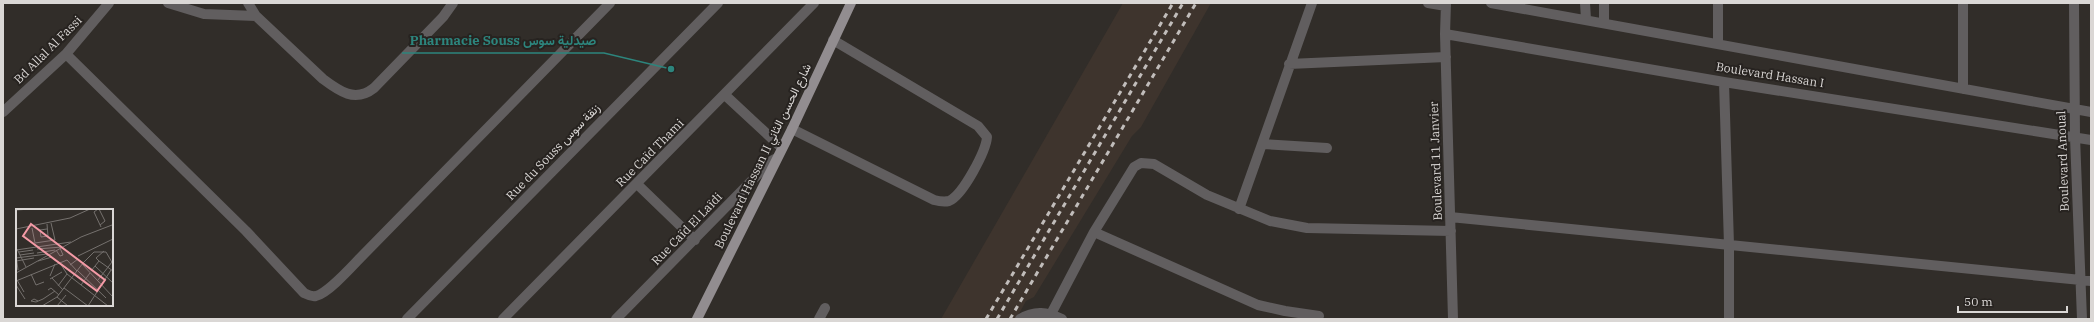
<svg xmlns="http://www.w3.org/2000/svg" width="2094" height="322" font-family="'IBM Plex Serif',Vazirmatn,serif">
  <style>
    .built { fill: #3e342d }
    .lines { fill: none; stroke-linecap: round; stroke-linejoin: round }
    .minor { stroke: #615e5f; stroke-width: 10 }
    .major { stroke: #928d90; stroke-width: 10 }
    .rail { stroke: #c1bdbb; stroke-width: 3; stroke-dasharray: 5 5; stroke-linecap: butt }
    .labels { text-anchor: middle; stroke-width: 4; stroke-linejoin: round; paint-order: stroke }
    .street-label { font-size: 12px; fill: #dad7d5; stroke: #272320 }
    .inset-road { fill: none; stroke: #75716e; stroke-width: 1 }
    .view { fill: #f49aa6; fill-opacity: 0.15; stroke: #f49aa6; stroke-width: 2 }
    .inset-edge { fill: none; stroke: #dad7d5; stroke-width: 2 }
    .leader { fill: none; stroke: #2d857d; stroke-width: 1.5 }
    .callout-dot { fill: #2d857d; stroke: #272320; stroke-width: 1.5 }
    .callout-label { font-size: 13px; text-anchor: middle; font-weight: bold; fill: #2d857d; stroke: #272320; stroke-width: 4; stroke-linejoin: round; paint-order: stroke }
  </style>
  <rect width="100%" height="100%" fill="#312d29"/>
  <path class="built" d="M1123 3H1211L1141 127 1132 136 1034 297 1026 301 1016 319H941Z"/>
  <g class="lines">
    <path class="minor" d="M168 3 204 14 256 16
      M248 3 256 16 323 79C339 91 355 103 374 88L443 17 453 3
      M1428 3 1446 6
      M1446 3 1445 34 1453 319
      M1491 3 2091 112
      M1585 3 1586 19
      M1604 3V23
      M2074 3 2075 137 2082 319
      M1445 34 1724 82 2091 140
      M1718 44V3
      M66 54 246 231 304 293C308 295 311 297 316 296 329 293 354 264 364 254L610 3
      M1289 64 1446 57
      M1724 82 1729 245V319
      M1963 89V3
      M725 95 782 148
      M3 112 66 54 109 3
      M792 129 934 200C938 201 944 202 949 201 963 195 986 151 987 137L978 126 833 40
      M1263 144 1327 148
      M637 184 695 240
      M1239 209 1312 3
      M1450 217 2091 281
      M1094 232 1258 305 1285 311 1319 316
      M1051 314 1094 232 1134 167 1141 163 1154 164 1207 195 1270 221 1307 228 1451 231
      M407 319 718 3
      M503 319 814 3
      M616 319 771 161 777 158
      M819 319 825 308
      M1020 319C1035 310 1047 312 1062 319"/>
    <path class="major" d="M697 319 792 129 851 3"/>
    <path class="rail" d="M986 319 1173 3
      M997 319 1183 3
      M1010 319 1196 3"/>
  </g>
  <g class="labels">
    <g class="street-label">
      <text transform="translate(48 50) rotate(-45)" y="4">Bd Allal Al Fassi</text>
      <text transform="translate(1770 75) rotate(9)" y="4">Boulevard Hassan I</text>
      <text transform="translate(553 152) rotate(-46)" y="4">Rue du Souss زنقة سوس</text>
      <text transform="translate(650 153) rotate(-45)" y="4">Rue Caïd Thami</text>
      <text transform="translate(763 156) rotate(-64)" y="4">Boulevard Hassan II شارع الحسن الثاني</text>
      <text transform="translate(1436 161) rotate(-92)" y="4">Boulevard 11 Janvier</text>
      <text transform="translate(2063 161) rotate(-92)" y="4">Boulevard Anoual</text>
      <text transform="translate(687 229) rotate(-46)" y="4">Rue Caïd El Laïdi</text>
    </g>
  </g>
  <g transform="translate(16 209)">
    <rect width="97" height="97" fill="#312d29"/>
    <path class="inset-road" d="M82 0 78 3 85 18M83 0 89 12 84 16M0 1 15 0M16 19 19 34 39 31 35 14M0 20 54 9 74 0M31 20 24 21 25 28 32 27 31 15M1 40 10 58M21 40 46 38M0 41 55 33M40 41 44 47 47 46 44 39M3 43 17 41M21 44 39 41M0 46 2 61M4 46 18 44M62 47 97 30M0 49 31 45M0 52 18 49M22 52 36 48M83 52 80 49 88 42M44 54 51 65 92 97M66 55 97 88M54 56 62 50 66 54M79 57 97 74M61 61 90 89M75 62 83 52 97 62M0 64 65 28 96 16M15 65 20 76 28 73M34 67 39 55M36 69 47 81M34 70 46 63M1 71 8 83M82 71 96 53M0 72 51 51 61 62M0 76 9 90M65 76 74 64M42 77 51 65M48 79 72 97 95 61M32 81 35 79 43 86M41 88 52 97M22 92 18 90 15 92 20 93 27 90 39 82M26 97 41 88 67 54 78 43H90L97 55M41 97 50 86"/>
    <path class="view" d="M15 15 89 71 81 82 7 27Z"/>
    <rect width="97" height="97" class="inset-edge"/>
  </g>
  <path class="leader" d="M671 69L604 53H402"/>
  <circle class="callout-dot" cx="671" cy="69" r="4"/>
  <g class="callout-label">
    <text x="503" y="45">Pharmacie Souss صيدلية سوس</text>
  </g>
  <rect width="2094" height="322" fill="none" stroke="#dad7d5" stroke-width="8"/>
  <path d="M1958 306v6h109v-6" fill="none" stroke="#dad7d5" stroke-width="2"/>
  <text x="1964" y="306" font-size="12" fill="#dad7d5" stroke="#272320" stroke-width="3" paint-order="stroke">50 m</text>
</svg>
